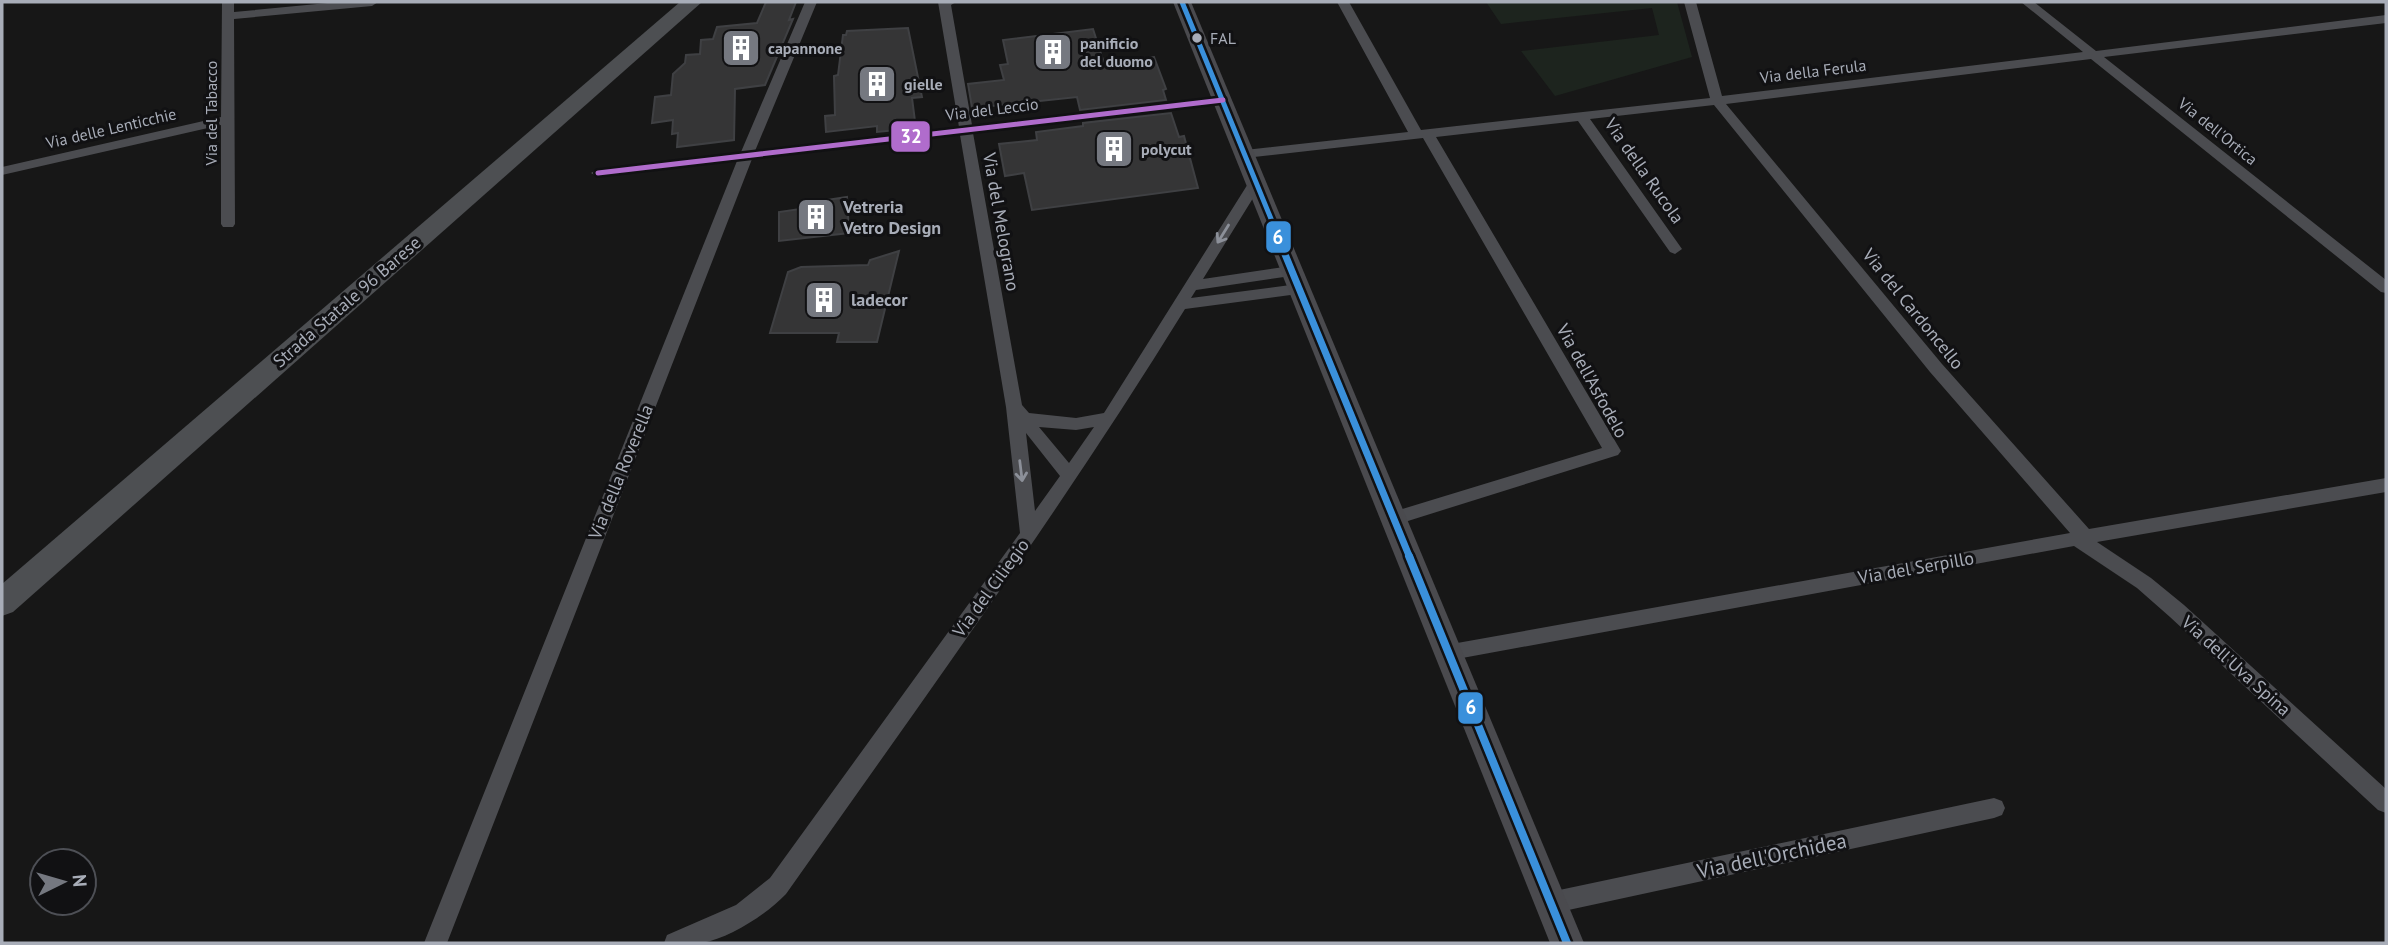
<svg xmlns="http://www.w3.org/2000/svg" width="2388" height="945" font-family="'PT Sans',sans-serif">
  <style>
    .green { fill: #1d241e }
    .building { fill: #353536; stroke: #3f4043; stroke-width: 2 }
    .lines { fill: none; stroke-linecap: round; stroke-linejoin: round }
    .street { fill: #4b4c50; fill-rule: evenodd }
    .secondary { fill: #4a4a4e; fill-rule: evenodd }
    .primary { fill: #4d4f52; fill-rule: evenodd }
    .bus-1-far2-casing { stroke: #111113; stroke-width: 10 }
    .bus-1-far1-casing { stroke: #111113; stroke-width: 12 }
    .bus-1-casing { stroke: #111113; stroke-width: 13 }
    .bus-2-casing { stroke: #111113; stroke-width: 10 }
    .bus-1-far2 { stroke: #3a90db; stroke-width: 5 }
    .bus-1-far1 { stroke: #3a90db; stroke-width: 7 }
    .bus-1 { stroke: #3a90db; stroke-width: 8 }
    .bus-2 { stroke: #b06ccc; stroke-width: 5 }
    .oneway { stroke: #8c9099 }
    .bus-dot { fill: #a8adb8; stroke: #111113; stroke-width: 2.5 }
    .labels { text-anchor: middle; stroke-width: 6; stroke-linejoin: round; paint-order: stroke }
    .bus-label { font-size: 16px; fill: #a8adb8; stroke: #111113; text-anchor: start }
    .far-poi-label { font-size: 16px; font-weight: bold; fill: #a8adb8; stroke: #111113; text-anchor: start }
    .far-street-label { font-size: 16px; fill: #a8adb8; stroke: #111113 }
    .street-label { font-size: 18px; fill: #a8adb8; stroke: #111113 }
    .poi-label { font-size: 18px; font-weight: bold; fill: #a8adb8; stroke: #111113; text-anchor: start }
    .near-street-label { font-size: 21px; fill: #a8adb8; stroke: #111113 }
    .line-badge { stroke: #111113; stroke-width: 2.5 }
    .badge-label { font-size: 19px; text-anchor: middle; font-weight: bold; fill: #fff }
  </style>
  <rect width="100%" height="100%" fill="#171717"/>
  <path class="green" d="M1486 2H1677L1692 57 1555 96 1521 51 1659 35 1652 8 1501 24Z"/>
  <path class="building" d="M766 2H796L789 20 793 19 765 85 735 89 734 140 677 147 678 133 672 134 673 120 652 123 655 97 671 95 673 74 685 63 686 55 700 54 701 40 713 39 717 27 757 23Z
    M908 28 922 97 912 98 915 121 906 122 907 129 877 132V126L826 132 825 116 835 115 834 76 838 75 843 35H846L847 31Z
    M1093 29 1104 63 1154 57 1166 89 1163 90 1166 100 1080 110 1077 97 972 108 968 84 1004 80 1000 65 1008 64 1003 40Z
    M1171 113 1179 137 1184 136 1198 188 1032 210 1024 173 1005 176 999 144 1037 140 1036 132 1083 126V123Z
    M847 197 849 233 779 241V212L821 206 820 201Z
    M899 251 877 342H837L839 333H770L788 272 801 267 868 265 870 260Z"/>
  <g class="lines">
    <path class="street" d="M222 2H234V12L338 2H378L372 6 234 19 235 224 233 227H223L221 224V125L2 175V167L221 117Z
      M805 2H817L755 151 959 127 938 2H956L951 5 972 125 1223 96 1230 100 1223 104 973 133 1022 405 1029 413 1076 418 1104 413 1251 179H1261L1263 182 1203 279 1291 266 1299 271 1291 276 1196 290 1191 298 1298 284 1306 289 1298 294 1185 309C1061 510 922 701 786 894 767 914 730 938 702 943 690 945 676 943 664 943L667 935 736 905 770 878 1020 533 1006 407 960 135 752 159 447 943H424L737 161 598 177 591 173 598 169 741 152ZM1039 427 1076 430 1094 427 1069 463ZM1026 433 1060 476 1035 511Z
      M1337 2H1349L1421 130 1710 98 1684 2H1696L1722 96 2083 52 2021 2H2034L2096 51 2386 15V23L2104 57 2386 280V293L2381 292 2091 59 1726 104 1942 364 2089 529 2386 478V492L2097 542 2151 578 2184 605 2386 789V813L2378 810 2170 617 2137 588 2074 546 1446 661 1439 659 1436 653 1439 647 1446 645 2070 533 1930 372 1714 105 1590 119 1682 249 1675 254 1670 252 1578 121 1436 137 1621 451 1618 455 1392 526 1386 524 1383 519 1386 514 1602 448 1423 138 1245 158 1238 154 1245 150 1408 132Z
      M1994 798 2002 801 2005 808 2002 815 1994 818 1550 914 1542 911 1539 903 1542 895 1550 892Z"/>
    <path class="secondary" d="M1173 2H1191L1584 943H1550Z"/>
    <path class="primary" d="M680 2H702L13 612 2 616V584Z"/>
    <g class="bus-1-far2-casing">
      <path id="bus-1-far2" d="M1182 2 1283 248"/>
    </g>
    <g class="bus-1-far1-casing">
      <path id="bus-1-far1" d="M1282 247 1410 558"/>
    </g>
    <g class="bus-1-casing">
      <path id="bus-1" d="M1409 556 1567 943"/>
    </g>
    <g class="bus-2-casing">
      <path id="bus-2" d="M598 173 1223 100"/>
    </g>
    <use href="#bus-1-far2" class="bus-1-far2"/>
    <use href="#bus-1-far1" class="bus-1-far1"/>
    <use href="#bus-1" class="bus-1"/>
    <use href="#bus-2" class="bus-2"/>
  </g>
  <defs><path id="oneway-shaft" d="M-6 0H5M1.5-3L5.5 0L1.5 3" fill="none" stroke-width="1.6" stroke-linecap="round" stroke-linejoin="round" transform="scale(1.75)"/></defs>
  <g class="oneway">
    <use href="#oneway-shaft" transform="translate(1223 234) rotate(122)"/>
    <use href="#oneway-shaft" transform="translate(1021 471) rotate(83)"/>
  </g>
  <defs>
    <g id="building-square" transform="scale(2.0125)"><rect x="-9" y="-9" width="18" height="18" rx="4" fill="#757880" stroke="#111113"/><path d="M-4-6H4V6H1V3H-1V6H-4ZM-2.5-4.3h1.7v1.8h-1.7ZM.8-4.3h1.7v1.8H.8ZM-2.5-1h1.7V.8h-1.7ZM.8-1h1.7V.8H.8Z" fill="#fff"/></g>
  </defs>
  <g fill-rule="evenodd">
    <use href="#building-square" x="741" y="48"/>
    <use href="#building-square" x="1053" y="52"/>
    <use href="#building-square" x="877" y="84"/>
    <use href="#building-square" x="1114" y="149"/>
    <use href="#building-square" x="816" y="217"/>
    <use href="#building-square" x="824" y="300"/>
  </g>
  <circle class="bus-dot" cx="1197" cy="38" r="6"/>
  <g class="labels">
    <g class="bus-label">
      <text x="1210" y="44">FAL</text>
    </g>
    <g class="far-poi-label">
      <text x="1080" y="49">panificio<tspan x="1080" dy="18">del duomo</tspan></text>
      <text x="768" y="54">capannone</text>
      <text x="904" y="90">gielle</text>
      <text x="1141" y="155">polycut</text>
    </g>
    <g class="far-street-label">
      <text transform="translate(1813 71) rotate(-7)" y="6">Via della Ferula</text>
      <text transform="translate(992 109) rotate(-7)" y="6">Via del Leccio</text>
      <text transform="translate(211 113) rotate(-90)" y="6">Via del Tabacco</text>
      <text transform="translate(111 128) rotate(-13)" y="6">Via delle Lenticchie</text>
      <text transform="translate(2218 131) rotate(39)" y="6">Via dell'Ortica</text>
    </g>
    <g class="street-label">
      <text transform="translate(1644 171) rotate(55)" y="6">Via della Rucola</text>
      <text transform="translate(1001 222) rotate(80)" y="6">Via del Melograno</text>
      <text transform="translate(347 302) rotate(-41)" y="6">Strada Statale 96 Barese</text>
      <text transform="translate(1913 309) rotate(51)" y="6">Via del Cardoncello</text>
      <text transform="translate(1592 381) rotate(61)" y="6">Via dell'Asfodelo</text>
      <text transform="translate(621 472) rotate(-68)" y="6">Via della Roverella</text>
      <text transform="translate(1916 568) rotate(-10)" y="6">Via del Serpillo</text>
      <text transform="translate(991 588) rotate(-54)" y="6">Via del Ciliegio</text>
      <text transform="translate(2236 666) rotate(42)" y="6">Via dell'Uva Spina</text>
    </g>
    <g class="poi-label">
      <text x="843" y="213">Vetreria<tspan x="843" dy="21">Vetro Design</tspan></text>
      <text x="851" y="306">ladecor</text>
    </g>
    <g class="near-street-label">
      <text transform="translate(1772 856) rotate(-12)" y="7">Via dell'Orchidea</text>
    </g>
  </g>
  <g class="line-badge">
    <rect x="890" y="120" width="41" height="33" rx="7" fill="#b06ccc"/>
    <rect x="1265" y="220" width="27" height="34" rx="7" fill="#3a90db"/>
    <rect x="1457" y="691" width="27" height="34" rx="7" fill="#3a90db"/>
  </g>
  <g class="badge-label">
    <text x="911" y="143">32</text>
    <text x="1278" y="244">6</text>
    <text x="1471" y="714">6</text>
  </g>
  <rect width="2388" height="945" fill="none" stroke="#a8adb8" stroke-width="7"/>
  <g transform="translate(63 882) rotate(85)"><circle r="33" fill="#111113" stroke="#4d4f55" stroke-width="2"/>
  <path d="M0-5L12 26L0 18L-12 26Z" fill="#757880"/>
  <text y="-10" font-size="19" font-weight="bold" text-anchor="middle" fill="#a8adb8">N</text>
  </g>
</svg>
